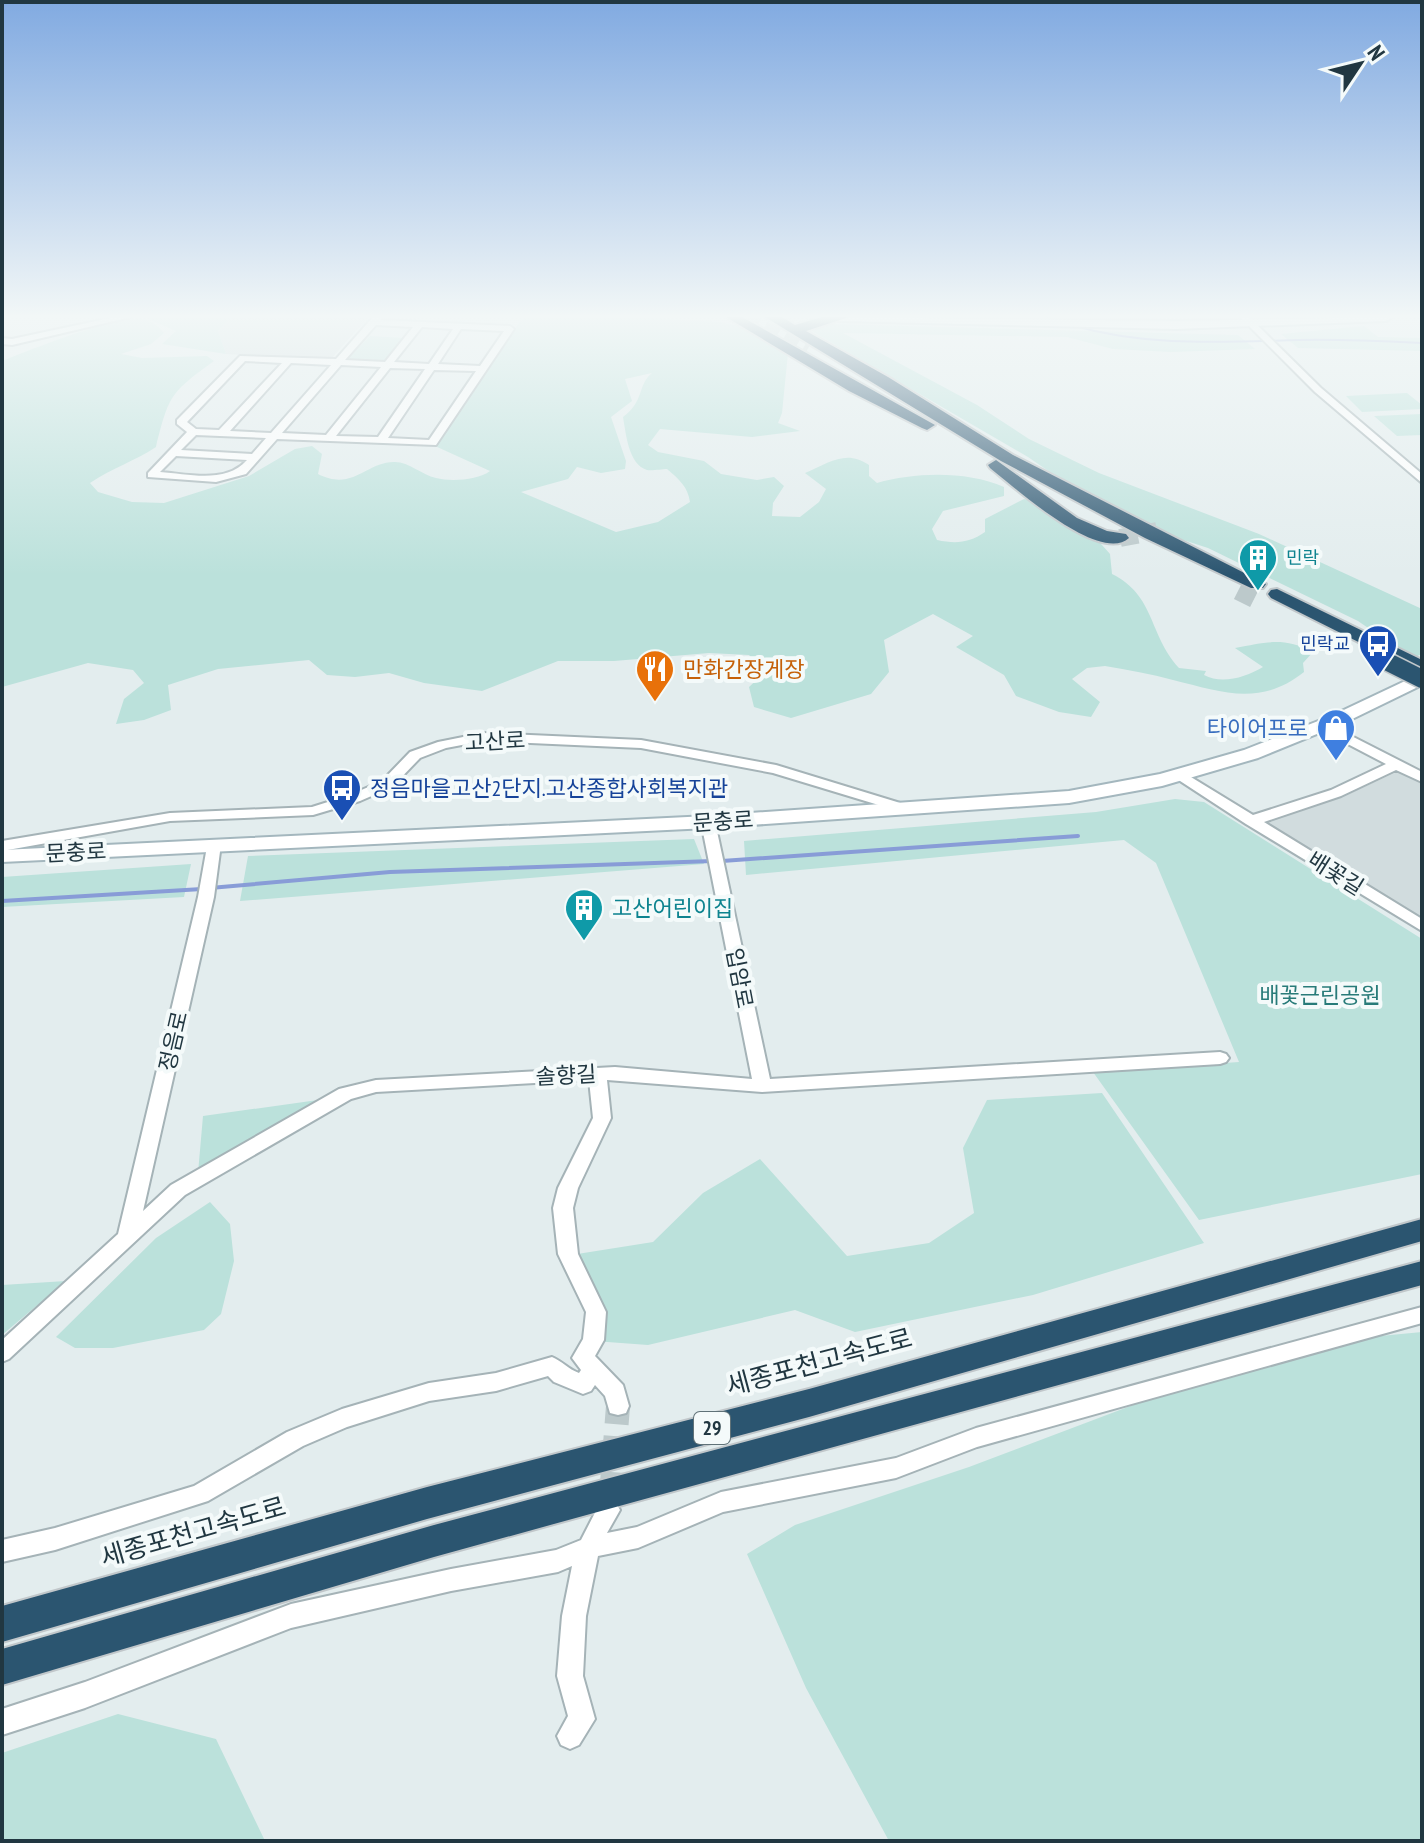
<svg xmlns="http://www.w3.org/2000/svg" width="1424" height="1843" font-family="'PT Sans Narrow','Noto Sans KR',sans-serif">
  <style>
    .built { fill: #d1dcde }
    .green { fill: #bbe1db; fill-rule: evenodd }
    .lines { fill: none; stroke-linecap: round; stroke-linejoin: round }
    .stream-far1 { stroke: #889cd7; stroke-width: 2 }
    .stream { stroke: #889cd7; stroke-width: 4 }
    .street-tunnel { stroke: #bcc9cb; stroke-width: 24; stroke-dasharray: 24 12; stroke-linecap: butt }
    .highway-tunnel-far1 { stroke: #bcc9cb; stroke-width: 15; stroke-dasharray: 15 7; stroke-linecap: butt }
    .highway-tunnel { stroke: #bcc9cb; stroke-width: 18; stroke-dasharray: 18 9; stroke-linecap: butt }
    .street-casing { stroke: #a5b3b7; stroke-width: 4 }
    .secondary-casing { stroke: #a4b7be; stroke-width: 4 }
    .highway-casing { stroke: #c1c7ca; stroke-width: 4 }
    .street { fill: #fff; fill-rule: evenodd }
    .secondary { fill: #fff; fill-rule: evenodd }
    .highway { fill: #2b5570; fill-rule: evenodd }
    .highway-bridge-casing { stroke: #c1c7ca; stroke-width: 21; stroke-linecap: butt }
    .highway-bridge { stroke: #2b5570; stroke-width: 18 }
    .labels { text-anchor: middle; stroke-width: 8; stroke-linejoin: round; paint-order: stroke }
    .far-culture-label { font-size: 18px; fill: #0d838f; stroke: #f4fafa; text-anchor: start }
    .far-transit-label { font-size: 18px; fill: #164399; stroke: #f4fafa; text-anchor: end }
    .shield { fill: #f4fafa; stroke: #607278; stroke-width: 2 }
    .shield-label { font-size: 20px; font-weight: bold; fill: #213741 }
    .food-label { font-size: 22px; fill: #c56008; stroke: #f4fafa; text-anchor: start }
    .shop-label { font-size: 22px; fill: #366cbe; stroke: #f4fafa; text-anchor: end }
    .street-label { font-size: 22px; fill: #213741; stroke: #f4fafa }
    .transit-label { font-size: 22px; fill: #164399; stroke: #f4fafa; text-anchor: start }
    .culture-label { font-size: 22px; fill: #0d838f; stroke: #f4fafa; text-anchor: start }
    .park-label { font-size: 22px; fill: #287b79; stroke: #f4fafa }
    .near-street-label { font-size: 26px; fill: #213741; stroke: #f4fafa }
  </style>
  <rect width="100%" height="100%" fill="#e3edee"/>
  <path class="built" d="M231 317H368L331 359 226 354 218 331Z
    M1399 771 1422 780V921L1270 828 1267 823 1271 818 1340 798Z"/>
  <path class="green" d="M144 317H231L218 331 226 354 162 344 176 331Z
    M523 317H630L719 322 744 327 788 353 782 413 778 423 800 431 752 437 660 429 648 445 658 452 704 461 721 474 757 480 774 477 784 486 773 503 772 516 800 517 819 502 826 489 805 473C829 463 846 449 869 465V476L877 483C916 472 967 471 1004 487V496L943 511 932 529 937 540C956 544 969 543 985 532V519L1024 499 1039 502 1094 536 1110 554 1112 574C1156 596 1148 634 1179 668L1206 671 1204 675C1222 685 1246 677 1263 667L1235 648C1267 642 1284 637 1313 652L1303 663 1304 672C1260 707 1222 692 1173 680 1151 674 1128 670 1105 666L1087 668 1072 679 1100 702 1091 717 1059 712 1016 696 1004 675 956 647 973 636 933 614 884 640 889 672 871 694 791 718 754 707 749 687 765 672 749 655 709 653 614 661H558L482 691 424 683 389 673 355 677 327 675 309 660 218 669 168 685 171 710 144 720 116 724 124 699 144 683 133 670 88 663 2 687V361C30 350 116 315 143 319 151 321 159 326 164 333L151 344 121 354 142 358 207 356 214 361C170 393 169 395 156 447 135 461 112 468 90 483L98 492 132 502 164 503 249 476 295 449 312 446 322 454 318 474C353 492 367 461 395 462 409 462 422 475 436 478 451 482 478 480 490 471L435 446ZM652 373C637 385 645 401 623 417 626 433 628 464 647 470 652 471 662 469 667 469 679 479 688 487 690 502L658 522 616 532 521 492 568 479 577 467 601 473 625 469 626 461 611 417 632 401 625 379Z
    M827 324 1238 335 1255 349 1171 352 1113 349 1067 337 843 333 977 405 1029 439 1099 473 1259 534 1422 609V654L1413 658 1406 654 1358 621 1208 548 1165 534 1070 486 1028 457 808 329Z
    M1364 326 1378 337 1422 338V351L1298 348 1281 334Z
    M370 336 404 338 385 361H351L349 357Z
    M1407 393 1422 405V409L1362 412 1346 396Z
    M1422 414V435L1397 436 1374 416Z
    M1175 799 1204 802 1422 939V1174L1199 1220 1093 1072 1239 1062 1156 863 1124 840 746 875 744 841 1096 812Z
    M694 839 704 864 240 901 248 856Z
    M191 864 184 897 2 907V877Z
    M1102 1093 1204 1243 1033 1295 855 1332 795 1310 648 1345 594 1341 571 1255 653 1242 703 1193 760 1159 847 1256 929 1243 974 1213 963 1148 987 1100Z
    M332 1098 268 1129 198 1173 203 1116Z
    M210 1202 230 1224 234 1261 221 1314 204 1330 113 1348H75L56 1337 156 1238Z
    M66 1281 2 1335V1285Z
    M1422 1332V1841H889L806 1688 747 1554 795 1525 969 1467 1231 1368 1307 1343Z
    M118 1714 216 1739 265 1841H2V1753Z"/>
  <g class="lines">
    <path class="stream-far1" d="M1046 317 1059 321
      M1071 325C1147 347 1220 342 1298 340 1339 339 1381 341 1422 343"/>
    <path class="stream" d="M722 861 1078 836
      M210 888 390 872 713 861
      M2 901 202 889"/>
    <path class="street-tunnel" d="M611 1496 618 1406"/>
    <path class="highway-tunnel-far1" d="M745 317 806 352"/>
    <path class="highway-tunnel" d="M1120 538 1157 531
      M1238 591 1258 601"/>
    <g class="street-casing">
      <path id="street" d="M115 317H131L12 345 2 344V338L12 339Z
        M373 317H382L380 320 510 326 514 329 436 445 277 439 246 474 216 482 148 477V473L187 432 177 424V420L240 356 336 359ZM376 325 413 327 385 362 345 360ZM422 327 453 329 429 364 394 362ZM461 329 504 331 480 366 438 364ZM245 361 282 363 219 430 196 429 187 422ZM291 363 331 365 271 433 230 431ZM341 365 381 367 326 435 282 433ZM390 368 425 369 378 437 336 436ZM434 370 476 371 429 440 388 438ZM196 435 266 438 252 454 181 450ZM176 456 247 460C226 484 189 474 160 472Z
        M1240 317H1249L1321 388 1422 474V483L1315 392Z
        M1324 722 1422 772V782L1396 770 1341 796 1264 822 1422 919V931L1246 824 1174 777 1181 773 1186 774 1253 815 1331 790 1386 764 1319 729 1317 726Z
        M483 733 641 740 776 765 910 806 912 809 905 813 773 773 641 748 483 741 446 748 420 758 392 787 360 801 313 815 170 821 2 851V841L170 813 312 807 350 795 382 781 410 752 438 742Z
        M708 818 715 822 770 1079 1220 1052 1226 1054 1229 1058 1226 1062 1220 1064 762 1092 607 1080 611 1118 578 1188 573 1208 578 1254 606 1312 604 1340 595 1356 623 1385 629 1406 626 1413 618 1415 610 1413 605 1396 595 1385 591 1391 583 1394 554 1382 548 1376 496 1391 429 1401 347 1427 303 1446 208 1501 55 1550 2 1562V1540L55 1528 194 1486 287 1432 342 1409 429 1383 496 1373 552 1357C562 1361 568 1369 579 1373L581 1370 572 1358 583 1339 586 1312 558 1254 553 1208 558 1188 593 1118 589 1080 376 1092 351 1099 185 1195 9 1359 2 1362V1340L118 1234 198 897 208 841H218L221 844 214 897 143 1211 171 1185 339 1089 376 1080 615 1067 752 1079 701 822Z
        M1422 1307V1323L977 1447 896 1478 723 1512 638 1548 598 1556 586 1616 583 1676 595 1719 579 1745 570 1749 561 1745 557 1736 568 1716 557 1676 562 1616 572 1566 558 1572 451 1591 291 1628 85 1708 2 1735V1709L85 1682 291 1604 451 1569 556 1550 581 1540 600 1503 608 1500 616 1503 620 1510 607 1533 637 1527 721 1492 896 1458 976 1428Z"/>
    </g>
    <g class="secondary-casing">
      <path id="secondary" d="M834 317 1176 321 1392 317 1386 321 1176 329 840 321Z
        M1422 673V685L1344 723 1258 758 1162 786 1069 803 708 828 2 862V850L708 816 1069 791 1160 774 1244 750 1331 716Z"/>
    </g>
    <g class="highway-casing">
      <path id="highway" d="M726 317H742L935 425 927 430 922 428 849 391Z
        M765 317H782L795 325 822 317H849L806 331 888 377 1013 455 1266 584 1263 588H1251L1145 538 1001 461Z
        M996 460 1077 518 1107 531 1126 534 1129 538C1100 565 1013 486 990 468L988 465Z
        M1277 589 1422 660V674L1271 598 1268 594 1271 590Z
        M1422 1219V1241L809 1417 427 1519 2 1642V1606L427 1487 809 1389Z
        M1422 1261V1285L434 1557 2 1685V1649L434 1525Z"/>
    </g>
    <use href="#street" class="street"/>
    <use href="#secondary" class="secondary"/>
    <use href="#highway" class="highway"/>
    <g class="highway-bridge-casing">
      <path id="highway-bridge" d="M1388 662 1422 679"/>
    </g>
    <use href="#highway-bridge" class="highway-bridge"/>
  </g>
  <linearGradient id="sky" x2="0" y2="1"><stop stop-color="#81aae1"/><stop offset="0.55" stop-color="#f2f7f7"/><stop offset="1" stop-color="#f2f7f7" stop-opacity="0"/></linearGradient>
  <rect width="1424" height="575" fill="url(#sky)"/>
  <defs>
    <g id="building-pin" transform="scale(2)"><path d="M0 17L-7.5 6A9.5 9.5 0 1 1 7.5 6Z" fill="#0f9aa8" stroke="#f4fafa"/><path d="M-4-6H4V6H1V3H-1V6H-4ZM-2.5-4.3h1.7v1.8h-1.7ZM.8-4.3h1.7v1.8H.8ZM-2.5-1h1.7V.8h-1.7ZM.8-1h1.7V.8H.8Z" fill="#fff"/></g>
    <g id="bus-pin" transform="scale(2)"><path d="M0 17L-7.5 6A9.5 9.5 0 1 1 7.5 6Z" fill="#1a4fb4" stroke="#f4fafa"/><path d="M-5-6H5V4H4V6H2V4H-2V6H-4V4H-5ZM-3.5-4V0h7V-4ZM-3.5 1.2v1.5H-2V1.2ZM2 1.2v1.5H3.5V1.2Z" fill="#fff"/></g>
    <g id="restaurant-pin" transform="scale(2)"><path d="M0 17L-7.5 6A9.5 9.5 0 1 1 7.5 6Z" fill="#e8710a" stroke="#f4fafa"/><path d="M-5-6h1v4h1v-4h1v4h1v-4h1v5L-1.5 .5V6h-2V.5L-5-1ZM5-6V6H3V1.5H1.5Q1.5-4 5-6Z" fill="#fff"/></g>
    <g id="shop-pin" transform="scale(2)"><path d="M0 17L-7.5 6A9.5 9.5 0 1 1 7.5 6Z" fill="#3f7fe0" stroke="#f4fafa"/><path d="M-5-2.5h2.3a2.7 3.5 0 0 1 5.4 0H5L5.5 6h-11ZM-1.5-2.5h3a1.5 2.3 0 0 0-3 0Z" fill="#fff"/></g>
  </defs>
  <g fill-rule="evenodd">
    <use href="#building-pin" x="1258" y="558"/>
    <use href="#bus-pin" x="1378" y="644"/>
    <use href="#restaurant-pin" x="655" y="669"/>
    <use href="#shop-pin" x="1336" y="728"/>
    <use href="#bus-pin" x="342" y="788"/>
    <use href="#building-pin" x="584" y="908"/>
  </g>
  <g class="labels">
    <g class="far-culture-label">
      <text x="1286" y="564">민락</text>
    </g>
    <g class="far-transit-label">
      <text x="1350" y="650">민락교</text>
    </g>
    <rect class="shield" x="694" y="1412" width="36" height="32" rx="6"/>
    <g class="shield-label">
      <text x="712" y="1435">29</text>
    </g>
    <g class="food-label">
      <text x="683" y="677">만화간장게장</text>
    </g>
    <g class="shop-label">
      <text x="1308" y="736">타이어프로</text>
    </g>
    <g class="street-label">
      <text transform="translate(495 741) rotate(-3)" y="8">고산로</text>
      <text transform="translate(723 821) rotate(-4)" y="8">문충로</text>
      <text transform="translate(76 852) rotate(-3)" y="8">문충로</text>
      <text transform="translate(1336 873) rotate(32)" y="8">배꽃길</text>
      <text transform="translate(740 978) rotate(79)" y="8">입암로</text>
      <text transform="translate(173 1041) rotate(-77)" y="8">정음로</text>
      <text transform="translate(566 1075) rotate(-3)" y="8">솔향길</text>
    </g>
    <g class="transit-label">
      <text x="370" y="796">정음마을고산2단지.고산종합사회복지관</text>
    </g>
    <g class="culture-label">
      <text x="612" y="916">고산어린이집</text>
    </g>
    <g class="park-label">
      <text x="1320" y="1003">배꽃근린공원</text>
    </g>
    <g class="near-street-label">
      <text transform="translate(819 1362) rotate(-15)" y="9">세종포천고속도로</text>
      <text transform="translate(193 1532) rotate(-16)" y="9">세종포천고속도로</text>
    </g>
  </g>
  <rect width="1424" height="1843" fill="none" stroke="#213741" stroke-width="8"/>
  <g transform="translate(1360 64) rotate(55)" stroke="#f4fafa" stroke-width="6" paint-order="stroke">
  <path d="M0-6L14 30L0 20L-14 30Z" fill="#213741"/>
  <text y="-12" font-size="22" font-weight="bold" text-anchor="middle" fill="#213741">N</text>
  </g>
</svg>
